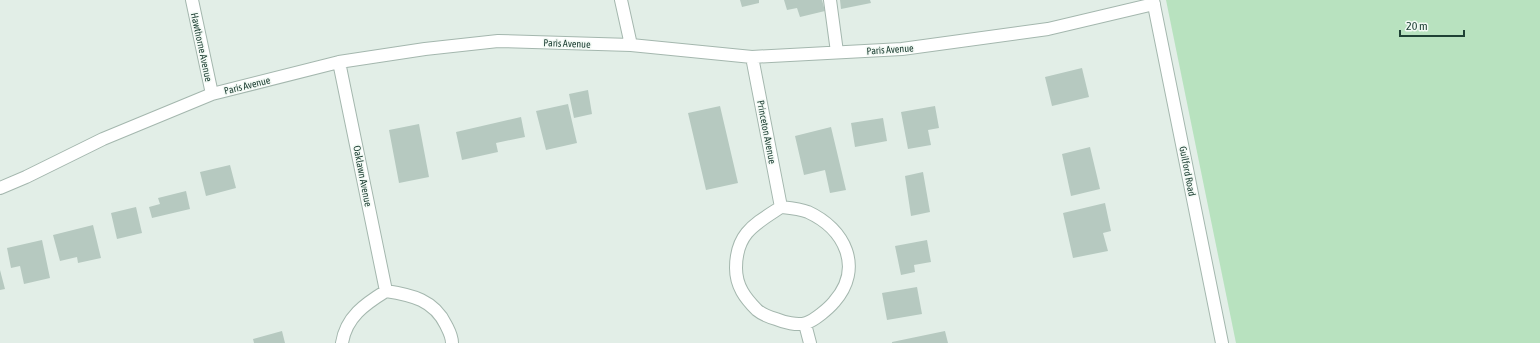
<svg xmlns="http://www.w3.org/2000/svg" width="1540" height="343" font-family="'Asap Condensed',sans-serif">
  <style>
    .green { fill: #b8e2bf }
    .building { fill: #b6c9c0 }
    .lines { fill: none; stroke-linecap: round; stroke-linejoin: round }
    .minor-casing { stroke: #a4b7ae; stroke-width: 14 }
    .minor { stroke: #fff; stroke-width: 12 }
    .labels { text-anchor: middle; stroke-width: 3; stroke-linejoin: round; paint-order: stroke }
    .street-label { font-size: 10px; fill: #1f4135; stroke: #f3faf5 }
  </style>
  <rect width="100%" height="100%" fill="#e2eee7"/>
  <path class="green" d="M1166 0H1540V343H1236Z"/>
  <path class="building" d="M740 0H759V3L742 7Z
    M784 0H822L825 11 800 17 797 8 787 10Z
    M840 0H870L871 3 841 9Z
    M1082 68 1089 97 1052 106 1045 77Z
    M588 90 592 114 574 118 569 94Z
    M568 104 577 143 546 150 536 111Z
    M720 106 738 183 706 190 688 113Z
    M935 106 939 128 928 130 931 145 908 149 901 112Z
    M521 117 525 137 496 143 498 152 462 160 456 132Z
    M883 118 887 141 855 147 851 123Z
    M419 124 429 177 399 183 389 130Z
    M831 127 846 190 830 193 825 170 804 175 795 136Z
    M1090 147 1100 189 1071 196 1062 154Z
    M230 165 236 188 206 196 200 172Z
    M923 172 930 212 911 216 905 176Z
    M186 191 190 209 152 218 149 207 160 204 158 198Z
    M1105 203 1111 231 1103 233 1108 251 1073 258 1063 213Z
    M136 207 142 233 117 239 111 213Z
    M93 225 101 258 78 263 77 257 60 261 53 235Z
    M42 240 50 278 24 284 20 266 11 268 7 248Z
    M927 240 931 262 914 265 915 272 901 275 895 246Z
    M0 270 5 289 0 290Z
    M917 287 922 314 887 320 882 293Z
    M282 331 285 343H254L253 339Z
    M945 331 948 343H892V342Z"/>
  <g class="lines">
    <g class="minor-casing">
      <path id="minor" d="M192 0 212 94
        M621 0 631 45
        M830 0 837 52
        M1153 0 1222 343
        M752 57 781 207
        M339 62 386 291
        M0 188 26 177 103 139 212 94 339 62 425 49 498 41 631 45 752 57 902 49 1048 29 1154 4
        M781 207C790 208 800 209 808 212 845 229 864 268 834 302 829 308 814 321 806 323 798 326 783 322 776 319 769 317 763 315 757 310 745 298 736 286 736 268 736 233 755 224 781 207Z
        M805 324 810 343
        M342 343C346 317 365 304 386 291 412 295 434 300 446 325 449 331 452 336 452 343"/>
    </g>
    <use href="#minor" class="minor"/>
  </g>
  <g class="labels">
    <g class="street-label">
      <text transform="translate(567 43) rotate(2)" y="4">Paris Avenue</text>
      <text transform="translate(202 47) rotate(78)" y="4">Hawthorne Avenue</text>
      <text transform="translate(890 49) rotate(-4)" y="4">Paris Avenue</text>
      <text transform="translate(247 85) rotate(-14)" y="4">Paris Avenue</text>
      <text transform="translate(767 132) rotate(79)" y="4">Princeton Avenue</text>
      <text transform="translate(1188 171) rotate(79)" y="4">Guilford Road</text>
      <text transform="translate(363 176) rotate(79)" y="4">Oaklawn Avenue</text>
    </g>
  </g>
  <path d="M1400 30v6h64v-6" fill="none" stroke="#1f4135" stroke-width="2"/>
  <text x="1406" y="30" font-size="12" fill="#1f4135" stroke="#f3faf5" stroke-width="3" paint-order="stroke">20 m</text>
</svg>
